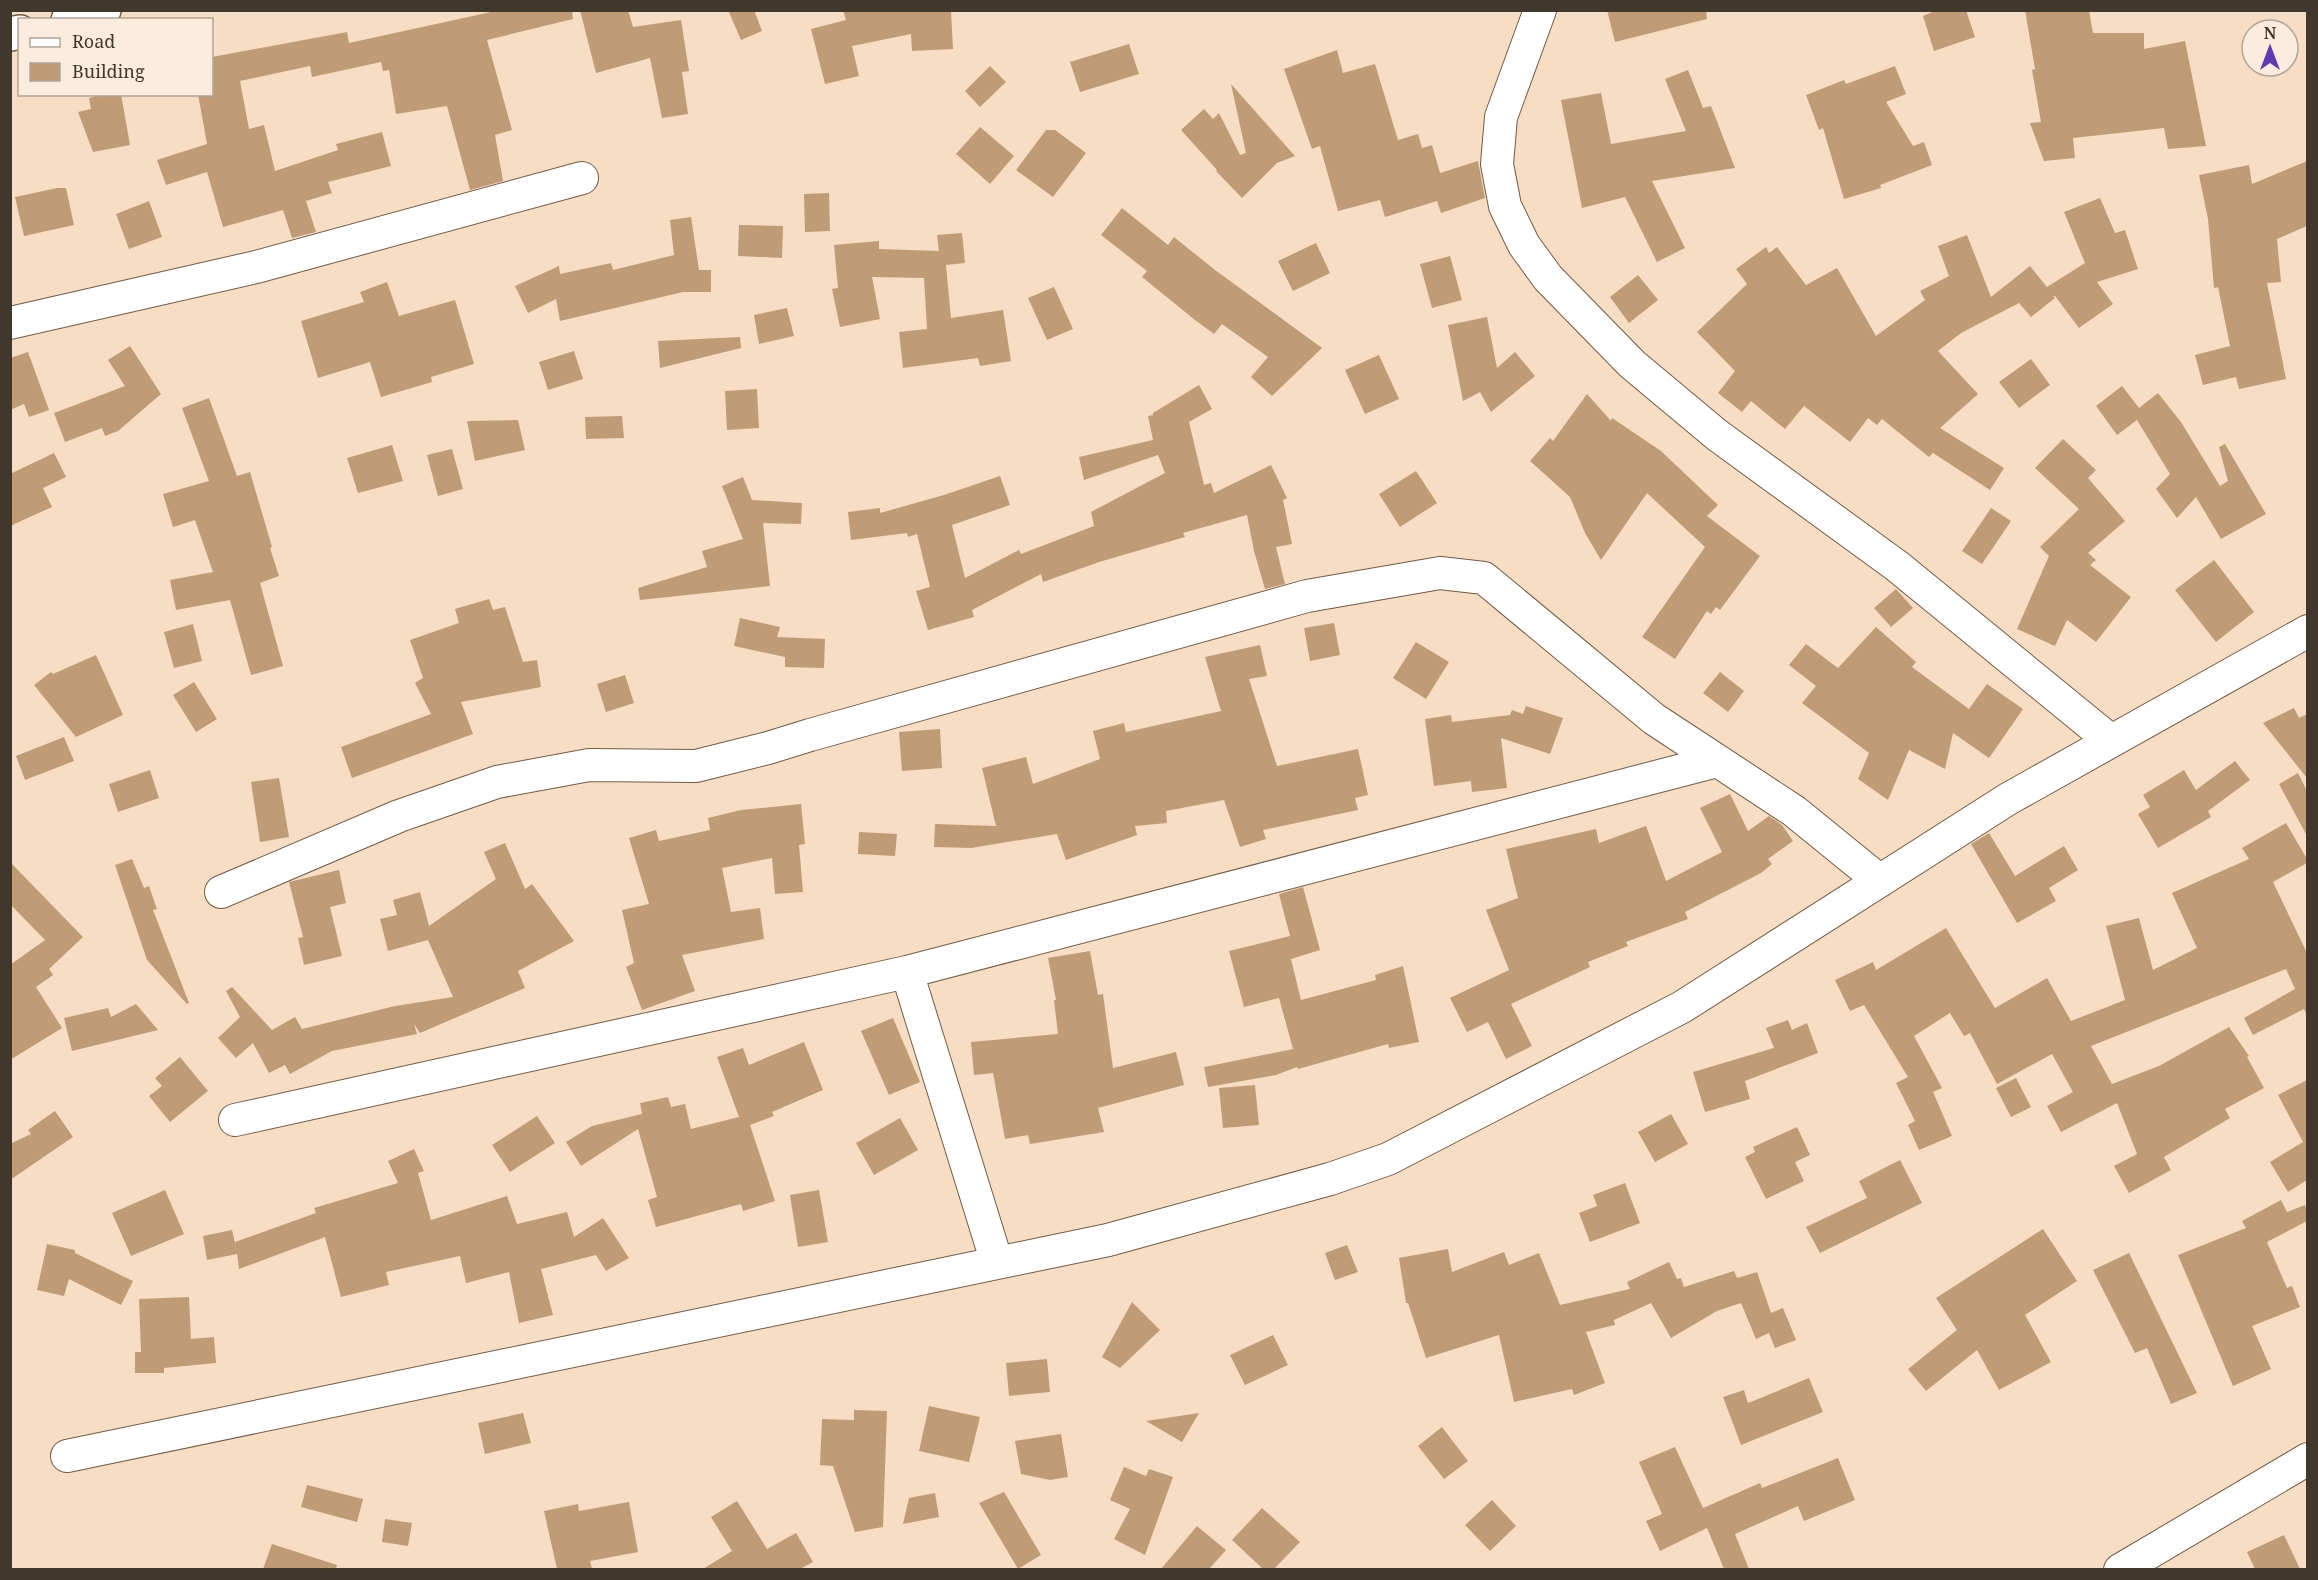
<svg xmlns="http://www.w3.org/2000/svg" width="2318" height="1580" font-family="'Noto Serif',serif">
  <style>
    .building { fill: #c09c76 }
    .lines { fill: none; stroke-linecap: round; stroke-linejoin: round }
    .minor-casing { stroke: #725c45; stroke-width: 34 }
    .tertiary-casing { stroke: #725c45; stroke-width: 36 }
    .minor { stroke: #fff; stroke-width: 32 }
    .tertiary { stroke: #fff; stroke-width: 33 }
  </style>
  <rect width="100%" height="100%" fill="#f7ddc3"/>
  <path class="building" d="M500 10H572L573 19 487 40 512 130 495 135 503 181 470 190 447 106 396 114 389 70 383 71 381 62 312 77 310 66 240 81 249 129 264 125 275 171 338 150 336 144 382 132 391 166 328 182 332 193 306 201 316 232 292 238 283 210 223 227 207 172 166 185 157 160 207 144 198 94H212V57L347 32 349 43Z
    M580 10H628L633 27 681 20 689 71 682 72 688 114 662 118 650 58 596 73Z
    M728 10H754L762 31 741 40Z
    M843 10H951L953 49 912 51 911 34 852 46 859 76 825 84 811 29 846 20Z
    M1607 10H1706L1707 19 1615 42Z
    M1937 10H1966L1975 37 1934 51 1923 16Z
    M2025 10H2089L2093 33H2144V49L2185 41 2206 146 2168 149 2164 128 2073 138 2075 158 2044 161 2030 123 2041 122 2032 70 2035 69Z
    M1129 44 1139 74 1080 92 1070 62Z
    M1337 50 1343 73 1375 64 1398 140 1418 134 1422 148 1432 145 1440 173 1478 161 1485 198 1441 213 1437 201 1385 217 1380 200 1338 211 1320 146 1312 149 1284 69Z
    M990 66 1006 82 980 107 965 91Z
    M1895 66 1906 94 1886 102 1913 146 1924 142 1932 165 1880 185 1881 188 1844 199 1823 128 1819 130 1806 95 1844 80 1846 84Z
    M1688 70 1703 108 1711 106 1735 168 1652 181 1685 248 1657 262 1625 197 1582 208 1561 100 1601 93 1611 144 1686 131 1665 79Z
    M1231 84 1295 156 1277 163 1242 198 1216 171 1217 170 1181 130 1204 109 1213 119 1219 113 1240 155 1246 153Z
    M107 94H121L130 145 93 152 78 112 91 109 89 98Z
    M980 127 1014 156 990 184 956 154Z
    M1046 130H1055L1086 153 1053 197 1016 170Z
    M2307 161V226L2277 239 2281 282 2267 283 2286 379 2239 389 2236 377 2203 385 2195 355 2230 346 2218 287 2214 288 2208 219 2199 175 2249 165 2252 184Z
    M57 188H66L74 225 24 236 15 197Z
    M829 193 830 231 805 232 804 194Z
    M2100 198 2115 233 2125 230 2138 269 2097 282 2113 304 2079 328 2055 296H2053L2055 298 2031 317 2019 303 1961 333 1938 351 1978 394 1940 428 2004 468 1990 490 1933 453 1929 457 1882 419 1877 425 1868 418 1850 442 1804 406 1785 429 1751 401 1742 412 1718 393 1735 371 1697 332 1747 284 1736 269 1766 247 1769 253 1777 247 1806 285 1837 268 1876 336 1925 300 1920 291 1949 276 1938 246 1967 235 1991 297 2030 266 2047 287 2085 263 2064 212Z
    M149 201 162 237 129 249 116 214Z
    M1122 208 1168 245 1174 237 1215 270 1322 348 1272 396 1251 377 1268 357 1222 324 1214 334 1195 320 1142 277 1147 271 1101 235Z
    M691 217 699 270H711V292H683L560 321 556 299 528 313 515 286 559 266 560 274 611 263 613 270 674 255 670 220Z
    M739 225 783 226 782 258 738 256Z
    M962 233 965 263 946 265 951 318 1003 310 1011 361 980 366 978 358 903 368 899 332 927 329 924 278 872 277 880 319 840 327 832 289 838 288 834 245 879 241V249L939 251 937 235Z
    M1316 243 1330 273 1293 291 1278 261Z
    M1450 256 1462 300 1432 308 1420 264Z
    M1638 275 1658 300 1629 323 1610 297Z
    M387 282 399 316 455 300 474 364 431 377 432 382 381 397 370 362 318 378 301 321 364 302 360 292Z
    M1054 287 1073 329 1047 340 1028 298Z
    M787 308 794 336 759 344 754 315Z
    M1487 317 1497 368 1515 352 1535 376 1491 412 1480 392 1463 401 1448 325Z
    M740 337 741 348 660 368 658 341Z
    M130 346 161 394 118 431 105 436 102 428 65 442 54 413 125 386 108 360Z
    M574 351 583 379 548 390 539 362Z
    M28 352 49 410 29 417 24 404 10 410V358Z
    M1379 355 1399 399 1365 414 1345 370Z
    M2031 359 2050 385 2019 408 1999 382Z
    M1199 385 1212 409 1189 422 1204 485 1211 483 1214 493 1271 465 1287 498 1283 500 1292 544 1276 547 1285 584 1265 589 1254 551 1247 515 1183 533 1185 537 1099 562 1043 582 1041 574 972 610 974 617 928 630 916 591 930 587 917 534 908 537 907 533 851 540 848 512 880 508V513L944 495 1000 476 1010 505 952 525 965 578 1019 550 1021 554 1094 526 1091 512 1165 473 1158 455 1084 480 1079 457 1153 440 1148 416 1153 415V413Z
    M2122 386 2139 408 2158 393 2181 422 2220 486 2228 481 2219 447 2225 444 2266 514 2221 539 2196 497 2177 518 2156 489 2170 474 2137 420 2117 435 2096 406Z
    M757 389 759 428 727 430 725 391Z
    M1587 394 1611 421 1612 418 1661 451 1718 505 1707 516 1760 556 1720 610 1716 607 1711 614 1707 611 1675 659 1642 637 1705 547 1647 493 1601 560 1585 533 1570 497 1530 461 1550 438 1553 441Z
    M209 398 237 476 250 472 272 547 270 548 279 576 260 583 283 666 251 675 230 600 176 610 170 580 213 572 195 520 173 527 163 494 209 481 182 408Z
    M622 416 624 438 586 439 585 417Z
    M518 420 525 450 475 461 467 421Z
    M2063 439 2096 470 2088 478 2125 521 2088 553 2096 560 2090 565 2131 597 2096 642 2067 620 2055 646 2017 629 2049 556 2040 547 2079 509 2035 468Z
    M392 445 403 481 358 493 347 458Z
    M452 449 463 489 438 496 427 455Z
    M54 453 66 477 43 488 52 507 10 526V474Z
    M1416 471 1437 503 1400 527 1379 494Z
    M743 477 752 500 802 503 801 524 763 523 770 586 640 600 638 588 707 567 702 551 743 539 722 486Z
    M1991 508 2011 521 1982 564 1962 551Z
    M2214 560 2254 612 2216 642 2175 590Z
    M1896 589 1913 608 1891 627 1874 608Z
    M489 599 493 610 505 607 523 662 537 660 541 687 461 702 473 734 352 778 341 747 431 714 415 683 423 678 410 640 459 623 455 609Z
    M740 618 780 627 777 637 825 639 824 668 785 667V657L734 646Z
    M1334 623 1340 655 1310 661 1304 628Z
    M193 624 202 661 174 668 164 632Z
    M1876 627 1916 662 1912 667 1969 709 1987 684 2023 709 1989 758 1953 733 1945 769 1909 750 1888 800 1858 779 1869 753 1802 703 1816 686 1789 665 1806 644 1838 668Z
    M1416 642 1449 662 1426 699 1393 678Z
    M1260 645 1267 676 1249 679 1277 766 1358 749 1368 795 1355 798 1358 810 1263 830 1266 839 1240 847 1224 800 1166 811 1167 823 1135 826 1137 835 1066 860 1057 834 971 848 934 847 935 824 996 826 982 768 1026 757 1033 784 1100 759 1093 731 1124 723 1126 732 1221 711 1205 657Z
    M96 655 123 715 76 737 34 685 51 672 53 674Z
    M1720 672 1744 691 1728 712 1703 693Z
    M625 675 634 703 606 712 597 684Z
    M194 682 217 719 196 732 173 695Z
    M1526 706 1563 718 1550 754 1501 738 1507 788 1472 792 1471 781 1434 786 1425 719 1451 715 1452 722 1510 715 1512 710 1523 714Z
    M2294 708 2299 718 2307 714V778L2263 723Z
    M940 729 942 768 902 771 899 732Z
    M64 737 74 761 25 780 16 756Z
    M2235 761 2250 780 2208 811 2211 817 2158 848 2138 814 2150 807 2143 795 2184 770 2196 790Z
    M150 770 159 798 118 812 109 784Z
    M2298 773 2307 791V836L2279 784Z
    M279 778 289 837 260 842 251 782Z
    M1730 794 1748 831 1769 816 1782 825 1793 841 1768 859 1772 864 1761 873 1685 912 1688 919 1626 942 1628 946 1588 962 1590 967 1511 1004 1532 1046 1506 1059 1488 1022 1467 1032 1450 998 1509 970 1486 910 1518 898 1506 849 1596 829 1599 843 1646 826 1666 881 1722 852 1700 808Z
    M801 804 805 844 799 845 803 892 775 894 772 858 722 868 731 912 760 908 764 939 682 955 695 991 642 1010 626 967 634 963 622 910 649 904 629 838 656 830 659 841 710 830 708 818 741 810Z
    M2286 823 2307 859V863L2273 882 2307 953V1015L2304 1009 2253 1035 2244 1018 2295 989 2286 969 2091 1046 2112 1084 2159 1066 2229 1027 2249 1056 2247 1057 2264 1088 2225 1109 2230 1118 2164 1157 2171 1170 2129 1193 2114 1166 2137 1154 2117 1103 2061 1132 2047 1106 2073 1092 2052 1054 1997 1084 1970 1033 1964 1036 1950 1013 1914 1036 1942 1088 1933 1092 1952 1136 1919 1150 1908 1125 1915 1121 1896 1083 1908 1077 1864 1005 1850 1011 1835 980 1873 962 1876 970 1946 928 1995 1008 2047 978 2071 1021 2125 1000 2106 926 2139 918 2153 970 2197 948 2172 893 2249 859 2242 848Z
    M859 832 897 834 895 856 858 854Z
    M1989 833 2015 876 2064 846 2078 870 2049 888 2056 901 2017 923 1971 844Z
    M505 843 525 889 532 884 574 941 518 971 525 988 420 1033 414 1024 417 1034 332 1051 290 1074 285 1065 269 1073 253 1043 236 1058 218 1038 240 1017 226 991 232 987 272 1030 295 1017 302 1029 395 1006 453 997 428 940 388 951 380 919 397 915 393 900 420 892 429 926 496 879 484 852Z
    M132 859 144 888 149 886 157 909 153 910 189 1003 187 1004 147 960 115 865Z
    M10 862 83 937 49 969 53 975 36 987 62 1028 10 1060V965L45 940 10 904Z
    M339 870 346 903 330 907 342 956 304 965 298 938 303 937 289 882Z
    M1303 887 1320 950 1291 959 1301 1000 1376 980 1375 975 1403 966 1419 1042 1389 1048 1388 1044 1298 1069 1297 1067 1276 1075 1208 1087 1204 1067 1293 1049 1279 998 1244 1007 1229 951 1290 936 1279 894Z
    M1090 951 1098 995 1103 994 1113 1068 1176 1052 1184 1085 1098 1108 1104 1132 1030 1144 1028 1135 1005 1139 993 1073 974 1075 971 1042 1058 1034 1054 1000H1056L1048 958Z
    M136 1004 158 1030 72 1051 64 1018 108 1008 111 1017Z
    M893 1018 920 1082 889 1095 861 1031Z
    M1788 1020 1792 1030 1807 1023 1818 1053 1745 1081 1750 1099 1705 1112 1693 1072 1774 1048 1766 1028Z
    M804 1042 823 1090 772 1112 774 1116 750 1125 775 1201 743 1211 741 1204 656 1227 648 1200 657 1197 638 1129 581 1166 566 1142 592 1126 642 1114 640 1103 668 1097 671 1107 685 1104 691 1129 739 1117 717 1057 743 1048 749 1065Z
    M180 1057 208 1091 170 1122 149 1096 162 1086 155 1078Z
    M2016 1078 2031 1107 2011 1117 1996 1088Z
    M2307 1080V1180L2288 1192 2270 1162 2303 1142 2278 1095Z
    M1255 1085 1259 1125 1223 1128 1219 1088Z
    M55 1111 73 1137 10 1180V1144L31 1134 28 1130Z
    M1671 1114 1688 1144 1655 1162 1638 1132Z
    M537 1116 555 1143 510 1172 492 1145Z
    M900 1118 918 1150 874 1175 856 1143Z
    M1797 1127 1810 1155 1795 1162 1804 1181 1766 1199 1745 1157 1755 1152 1753 1147Z
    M414 1149 424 1171 418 1173 431 1220 507 1196 517 1224 567 1212 574 1237 603 1218 629 1258 606 1271 596 1255 541 1269 553 1315 519 1323 509 1272 466 1283 460 1256 386 1272 389 1285 341 1297 325 1237 239 1269 237 1254 207 1260 203 1236 232 1230 237 1252 235 1242 316 1213 314 1208 398 1183 388 1161Z
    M1900 1160 1922 1203 1820 1253 1806 1227 1867 1198 1859 1181Z
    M1625 1183 1640 1223 1590 1242 1579 1213 1597 1206 1593 1195Z
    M165 1190 184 1234 131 1256 112 1213Z
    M819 1190 828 1242 798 1247 790 1195Z
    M2281 1200 2287 1212 2305 1205 2307 1211V1221L2267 1242 2287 1288 2292 1286 2300 1307 2252 1326 2271 1369 2233 1386 2178 1255 2246 1228 2242 1221Z
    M2043 1229 2077 1281 2025 1315 2051 1362 1999 1390 1977 1350 1926 1391 1908 1369 1957 1330 1936 1298Z
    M47 1244 75 1250V1253L133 1281 121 1305 69 1279 64 1296 37 1290Z
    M1347 1245 1358 1272 1335 1280 1325 1253Z
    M1448 1249 1452 1272 1504 1252 1509 1265 1539 1253 1560 1305 1630 1289 1627 1282 1669 1262 1677 1279 1681 1278 1684 1287 1734 1271 1737 1278 1757 1272 1771 1313 1783 1308 1796 1340 1775 1348 1769 1333 1756 1339 1741 1303 1717 1311 1671 1338 1651 1303 1614 1320 1615 1325 1586 1332 1605 1383 1574 1395 1572 1389 1514 1402 1499 1335 1426 1358 1408 1303H1406L1399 1258Z
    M2129 1253 2197 1393 2171 1404 2147 1348 2135 1353 2093 1270Z
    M189 1297 191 1339 214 1337 216 1363 164 1368V1373H135V1352H141L139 1299Z
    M1132 1302 1160 1330 1120 1368 1102 1357Z
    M1273 1335 1288 1365 1245 1385 1230 1355Z
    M1047 1359 1050 1392 1009 1396 1006 1363Z
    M1809 1378 1823 1412 1741 1445 1723 1397 1744 1390 1748 1403Z
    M929 1406 980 1417 969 1462 919 1451Z
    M854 1410 887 1411 883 1527 855 1532 833 1466 820 1465 822 1419 854 1420Z
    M523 1413 531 1443 485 1454 478 1423Z
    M1199 1413 1182 1442 1146 1421Z
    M1442 1427 1468 1461 1444 1479 1418 1446Z
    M1061 1434 1068 1477 1050 1480 1021 1474 1015 1441Z
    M1675 1447 1703 1508 1760 1483 1762 1488 1838 1458 1855 1500 1804 1521 1798 1506 1735 1534 1749 1569H1724L1707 1528 1660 1551 1646 1521 1662 1514 1639 1462Z
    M1124 1467 1146 1476 1149 1469 1173 1477 1145 1555 1114 1539 1130 1509 1110 1500Z
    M307 1485 363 1499 357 1522 301 1507Z
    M1004 1492 1041 1555 1018 1569 979 1503Z
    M935 1493 939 1517 903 1524 909 1498Z
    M1492 1500 1516 1526 1490 1551 1465 1525Z
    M737 1501 767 1549 796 1533 813 1562 800 1569H703L732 1551 711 1517Z
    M629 1502 638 1552 590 1561 592 1569H557L544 1511 578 1504 579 1511Z
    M1262 1508 1300 1542 1274 1569H1263L1232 1540Z
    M385 1519 412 1523 408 1546 382 1542Z
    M1197 1526 1226 1550 1209 1569H1161Z
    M2284 1535 2300 1569H2255L2247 1552Z
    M272 1544 337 1565 336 1569H263Z"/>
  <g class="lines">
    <g class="minor-casing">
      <path id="minor" d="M1540 10 1501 117 1497 164 1505 206 1524 245 1548 278 1632 364 1717 435 1897 566 2111 741
        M10 323 256 267 582 178
        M221 892 399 816 497 782 589 765 696 766 768 748 810 735 1307 596 1440 573 1484 578 1654 719 1794 811 1880 881
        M907 972 997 1263
        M235 1120 907 972 1717 761
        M67 1456 1108 1240 1330 1179 1388 1159 1682 1007 2008 799 2308 631
        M2120 1570 2308 1459"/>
    </g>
    <g class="tertiary-casing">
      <path id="tertiary" d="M68 20 104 10
        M10 34 20 32"/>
    </g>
    <use href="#minor" class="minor"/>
    <use href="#tertiary" class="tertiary"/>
  </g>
  <rect width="2318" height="1580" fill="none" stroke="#41382d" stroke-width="24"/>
  <rect x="18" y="18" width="195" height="78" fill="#fcecdd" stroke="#b1a497" stroke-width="1.5"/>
  <rect x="30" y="38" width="30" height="9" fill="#ffffff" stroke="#b1a497" stroke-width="1.5"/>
  <text x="72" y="48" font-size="18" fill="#41382d">Road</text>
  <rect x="30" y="63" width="30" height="18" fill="#c09c76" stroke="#b1a497" stroke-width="1.5"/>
  <text x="72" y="78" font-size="18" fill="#41382d">Building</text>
  <g transform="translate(2270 48)"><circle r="28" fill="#fcecdd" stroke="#b1a497" stroke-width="1.5"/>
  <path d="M0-4.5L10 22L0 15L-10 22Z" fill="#603ab2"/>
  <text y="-9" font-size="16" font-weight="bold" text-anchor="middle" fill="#41382d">N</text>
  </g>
</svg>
